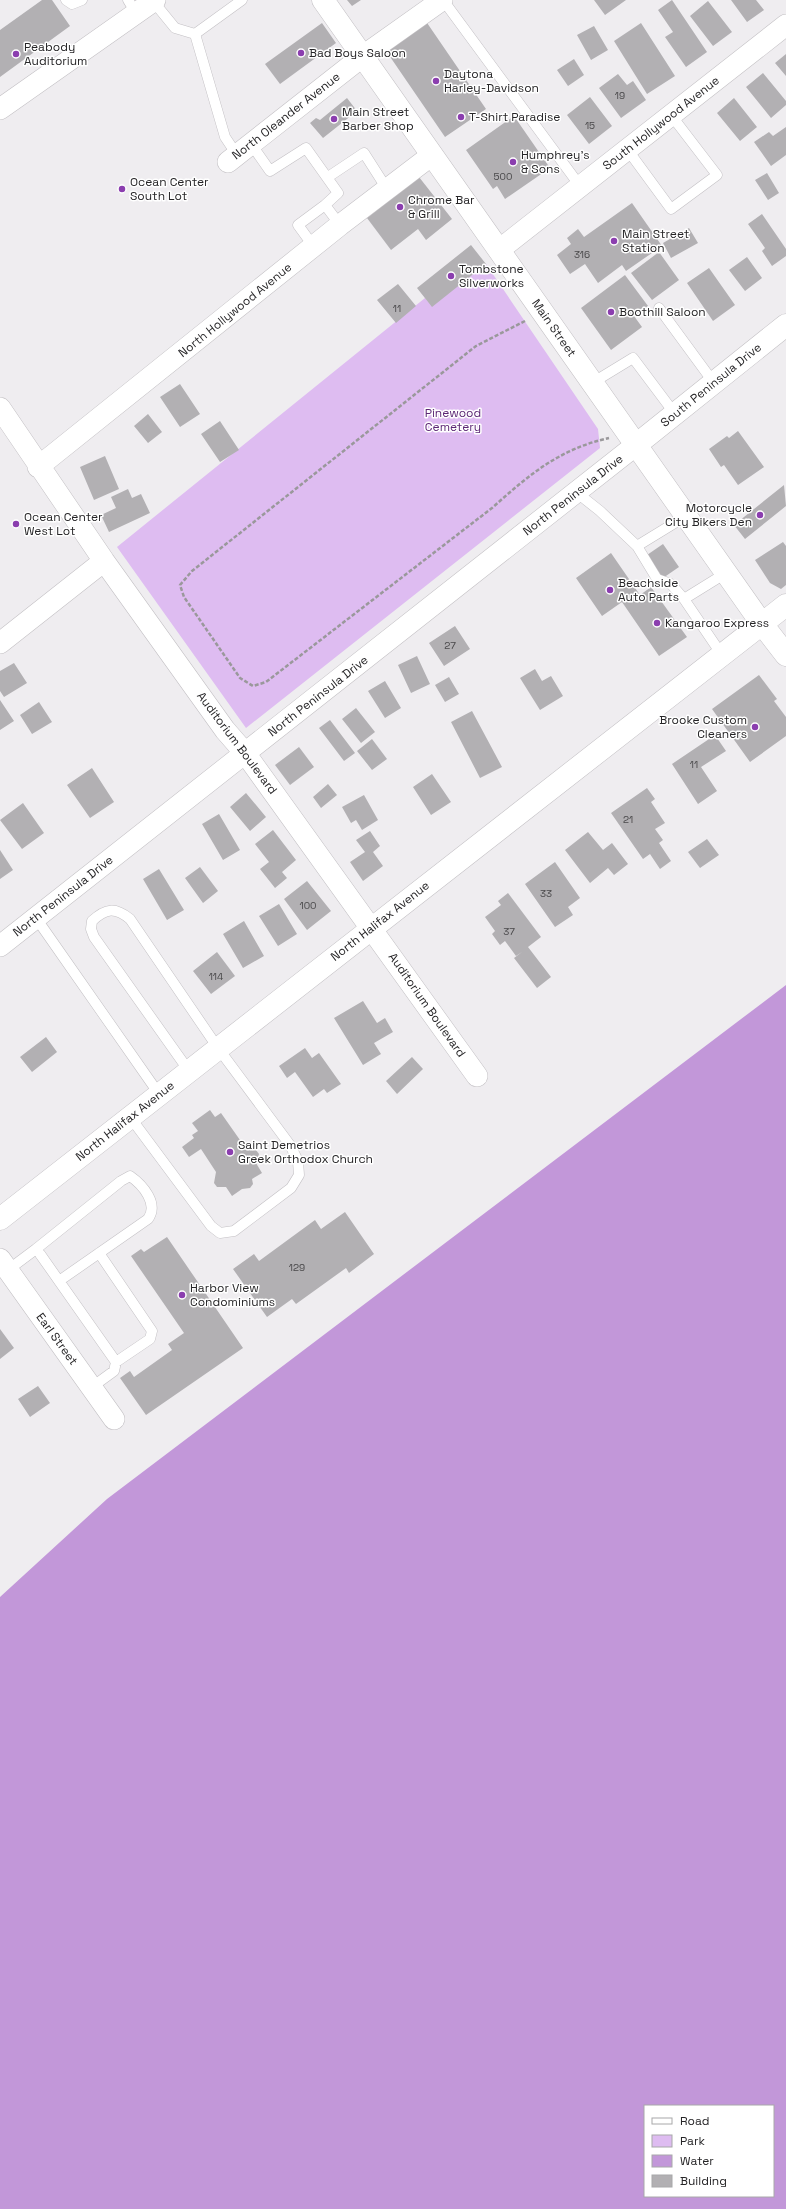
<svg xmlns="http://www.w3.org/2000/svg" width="786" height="2209" font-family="'Space Grotesk',sans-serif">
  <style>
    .green { fill: #debcf1 }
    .water { fill: #c297d9; fill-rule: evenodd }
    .building { fill: #b2b0b3 }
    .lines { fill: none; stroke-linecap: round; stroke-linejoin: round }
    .service-casing { stroke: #c3c0c4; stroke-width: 11 }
    .minor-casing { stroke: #c3c0c4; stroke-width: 22 }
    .tertiary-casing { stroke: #c3c0c4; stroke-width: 23 }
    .secondary-casing { stroke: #c3c0c4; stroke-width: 23 }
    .path { stroke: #9a989b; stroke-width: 2.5; stroke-dasharray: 4 2; stroke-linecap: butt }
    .service { stroke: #fff; stroke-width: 10 }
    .minor { stroke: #fff; stroke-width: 21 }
    .tertiary { stroke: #fff; stroke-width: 22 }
    .secondary { stroke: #fff; stroke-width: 22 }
    .poi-dot { fill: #8b3eaf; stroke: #fff; stroke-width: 1.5 }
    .labels { text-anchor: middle; stroke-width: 3; stroke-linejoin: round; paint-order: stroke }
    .number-label { font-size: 10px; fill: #49484a }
    .poi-label { font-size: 12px; fill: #262527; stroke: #fff; text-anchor: start }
    .street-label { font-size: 12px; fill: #262527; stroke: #fff }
    .park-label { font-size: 12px; fill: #5c2775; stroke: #fff }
  </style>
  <rect width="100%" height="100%" fill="#efedf0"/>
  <path class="green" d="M486 264 598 429 600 448 246 728 117 547 425 298 432 306Z"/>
  <path class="water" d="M786 985V2209H0V1597L107 1499ZM645 2106H773V2196H645Z"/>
  <path class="building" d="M42 0H52L70 26 0 77V30Z
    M347 0H361L352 6Z
    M594 0H626L605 15Z
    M672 0 707 52 686 67 665 37 673 32 658 10Z
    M731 0H756L764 10 747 22Z
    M708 1 732 32 713 46 690 16Z
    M423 17 486 109 445 137 382 45Z
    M322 23 336 43 280 84 265 64Z
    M641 23 675 76 647 94 614 41Z
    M594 26 608 50 591 60 577 35Z
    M786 54V76L775 63Z
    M574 59 584 75 568 86 557 70Z
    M763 73 786 101V105L771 118 746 87Z
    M618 74 627 85 633 81 646 100 621 118 599 88Z
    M590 97 612 126 589 144 567 115Z
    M347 98 357 111 323 138 310 123 316 118 320 120Z
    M734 98 757 127 740 141 717 113Z
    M514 116 550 168 505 199 497 186 493 189 466 150Z
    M786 127V155L771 166 754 142 769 132 773 136Z
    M767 173 779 193 768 200 755 180Z
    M419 177 452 219 426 240 418 229 391 250 367 218Z
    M632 203 662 246 626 271 622 265 598 283 585 264 570 274 557 255 571 244 567 238 578 229 584 237Z
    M762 214 786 249V256L772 266 762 251 765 248 748 224Z
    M689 228 698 243 671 258 663 243Z
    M471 245 486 264 432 307 417 288Z
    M659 252 679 280 652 300 631 273Z
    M747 257 762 278 745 291 729 270Z
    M709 268 735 305 713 321 687 283Z
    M625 275 648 306 634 316 642 327 611 350 581 308Z
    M398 284 416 306 396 323 377 300Z
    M180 384 200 414 180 427 160 397Z
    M148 414 162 432 148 443 134 426Z
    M220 421 239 450 220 462 201 434Z
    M738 431 764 467 738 485 724 465 721 467 709 449 727 436 729 438Z
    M105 456 119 489 94 500 80 467Z
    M784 485 786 506 745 539 734 525Z
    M128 489 132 498 141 494 150 513 109 532 101 515 116 508 111 497Z
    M783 542 786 546V585L781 589 770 583 755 560Z
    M663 544 679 567 663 578 647 555Z
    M611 553 640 595 651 587 687 637 659 656 622 602 602 616 576 578Z
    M455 626 470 649 444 666 429 643Z
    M417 656 430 684 411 693 398 665Z
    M14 663 27 683 4 697 0 691V671Z
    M535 669 542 681 551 676 563 696 540 710 520 678Z
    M759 675 777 699 774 701 786 717V736L750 762 712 709Z
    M449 677 459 694 445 702 435 685Z
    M385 681 401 708 385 718 368 691Z
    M0 700 14 721 0 730Z
    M39 702 52 722 32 734 20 715Z
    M356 708 375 732 361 743 342 719Z
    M472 711 502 767 480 778 451 722Z
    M330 720 355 753 344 761 319 728Z
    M715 735 726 751 701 767 717 791 698 804 672 764Z
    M372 739 387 759 372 770 357 751Z
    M299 747 314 767 290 785 275 765Z
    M92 768 114 802 90 818 67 785Z
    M432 774 451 802 431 815 413 787Z
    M328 784 337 795 321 808 313 797Z
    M647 788 655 799 651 802 665 823 655 829 663 840 659 843 671 861 660 869 650 854 643 859 611 813Z
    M246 793 266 817 250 831 230 807Z
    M364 795 378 820 362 830 356 820 351 823 342 807Z
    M23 803 44 833 22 849 0 820Z
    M219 814 240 850 223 860 202 824Z
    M273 830 296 860 282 872 287 878 275 888 260 869 269 862 255 844Z
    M370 831 380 846 373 852 383 866 363 881 350 862 365 852 356 840Z
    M588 832 603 850 612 843 628 864 614 875 608 868 590 883 565 850Z
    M707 839 719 855 700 868 688 852Z
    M0 850 13 870 0 879Z
    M555 862 580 898 568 907 573 915 555 927 525 884Z
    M200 867 218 891 203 903 185 878Z
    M159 869 184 910 167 920 143 879Z
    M307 881 331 911 307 930 284 899Z
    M508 893 541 937 528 947 551 977 537 988 514 958 522 952 516 956 505 941 500 945 492 934 495 931 485 917 501 905 498 901Z
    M279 904 297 934 278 946 259 916Z
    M244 921 264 956 243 968 223 934Z
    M217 952 235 976 211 994 193 971Z
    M363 1001 377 1023 385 1018 393 1032 374 1043 381 1054 363 1065 334 1018Z
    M46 1037 57 1052 32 1072 20 1057Z
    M305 1048 312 1058 319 1053 341 1084 327 1093 324 1089 313 1097 295 1072 287 1078 279 1066Z
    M412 1057 423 1069 397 1094 386 1081Z
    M210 1110 215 1117 221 1113 247 1150H256L259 1154 256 1163 262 1173 252 1179 253 1184 250 1188 242 1189 232 1196 226 1187H217L214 1183 216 1172 201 1149 189 1157 182 1147 194 1138 192 1135 198 1131 192 1123Z
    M345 1212 374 1254 349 1273 346 1268 296 1304 292 1299 267 1317 233 1269 254 1254 259 1261 315 1220 321 1229Z
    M167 1237 243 1348 146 1415 120 1378 130 1371 134 1377 172 1350 168 1344 184 1333 131 1256 141 1249 144 1252Z
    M0 1329 14 1348 0 1359Z
    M38 1386 50 1403 30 1417 18 1399Z"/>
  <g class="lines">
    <g class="service-casing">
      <path id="service" d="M66 0 72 4 82 0
        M128 0 136 13
        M443 0 580 186
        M153 1 175 28 195 34 242 0
        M195 34 225 137 237 155
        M251 144 270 171 306 148 338 193 325 205 340 225
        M627 149 671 209 717 175 671 115
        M328 177 364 153 387 189
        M314 247 298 225 325 205
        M659 308 714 383
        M592 383 633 358 675 414
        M576 492 600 511 637 546 657 579 671 584 684 599 722 655
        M637 546 686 516
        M684 599 726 573
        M36 918 159 1094
        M130 1117 211 1226 220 1233 234 1231 291 1188 299 1175 298 1161 290 1145 218 1048 130 919C115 907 106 908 92 921L91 929 94 937 189 1071
        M36 1249 121 1181 130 1176C143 1185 159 1204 148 1219L59 1281
        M99 1253 152 1331 150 1339 116 1362
        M8 1270 36 1249 40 1254 116 1362 114 1371 92 1387"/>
    </g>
    <g class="minor-casing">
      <path id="minor" d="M0 109 155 0
        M228 162 363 56 442 0
        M499 250 786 25
        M0 408 104 561 225 730 245 753 477 1076
        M38 467 340 225 432 155
        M0 643 104 561
        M0 946 636 445
        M0 1259 114 1419"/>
    </g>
    <g class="tertiary-casing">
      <path id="tertiary" d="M636 445 786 325
        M0 1219 786 605"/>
    </g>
    <g class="secondary-casing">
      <path id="secondary" d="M323 0 762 624 786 655"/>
    </g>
    <path class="path" d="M525 321 476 346 192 571 180 585 184 597 240 678 253 686 266 682 492 508C529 475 559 449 609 438"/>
    <use href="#service" class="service"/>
    <use href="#minor" class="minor"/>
    <use href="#tertiary" class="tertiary"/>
    <use href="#secondary" class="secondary"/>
  </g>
  <g class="poi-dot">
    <circle cx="301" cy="53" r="4"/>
    <circle cx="16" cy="54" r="4"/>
    <circle cx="436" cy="81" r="4"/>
    <circle cx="461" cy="117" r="4"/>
    <circle cx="334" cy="119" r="4"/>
    <circle cx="513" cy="162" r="4"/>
    <circle cx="122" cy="189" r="4"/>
    <circle cx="400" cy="207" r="4"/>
    <circle cx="614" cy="241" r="4"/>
    <circle cx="451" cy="276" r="4"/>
    <circle cx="611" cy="312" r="4"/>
    <circle cx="760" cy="515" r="4"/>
    <circle cx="16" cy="524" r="4"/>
    <circle cx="610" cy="590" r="4"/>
    <circle cx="657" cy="623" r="4"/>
    <circle cx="755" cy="727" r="4"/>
    <circle cx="230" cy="1152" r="4"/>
    <circle cx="182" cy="1295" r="4"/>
  </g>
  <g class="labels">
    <g class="number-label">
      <text x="620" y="99">19</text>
      <text x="590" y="129">15</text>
      <text x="503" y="180">500</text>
      <text x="582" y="258">316</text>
      <text x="397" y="312">11</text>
      <text x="450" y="649">27</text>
      <text x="694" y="768">11</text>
      <text x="628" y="823">21</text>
      <text x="546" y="897">33</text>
      <text x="308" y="909">100</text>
      <text x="509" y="935">37</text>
      <text x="216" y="980">114</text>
      <text x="297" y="1271">129</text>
    </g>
    <g class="poi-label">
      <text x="24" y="51">Peabody<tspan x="24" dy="14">Auditorium</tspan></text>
      <text x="309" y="57">Bad Boys Saloon</text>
      <text x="444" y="78">Daytona<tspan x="444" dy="14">Harley-Davidson</tspan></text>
      <text x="342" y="116">Main Street<tspan x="342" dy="14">Barber Shop</tspan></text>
      <text x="469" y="121">T-Shirt Paradise</text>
      <text x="521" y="159">Humphrey's<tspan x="521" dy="14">&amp; Sons</tspan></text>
      <text x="130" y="186">Ocean Center<tspan x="130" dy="14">South Lot</tspan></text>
      <text x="408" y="204">Chrome Bar<tspan x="408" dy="14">&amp; Grill</tspan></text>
      <text x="622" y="238">Main Street<tspan x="622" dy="14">Station</tspan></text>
      <text x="459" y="273">Tombstone<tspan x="459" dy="14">Silverworks</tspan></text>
      <text x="619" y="316">Boothill Saloon</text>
      <text x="752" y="512" text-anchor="end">Motorcycle<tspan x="752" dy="14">City Bikers Den</tspan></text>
      <text x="24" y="521">Ocean Center<tspan x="24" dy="14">West Lot</tspan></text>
      <text x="618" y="587">Beachside<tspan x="618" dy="14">Auto Parts</tspan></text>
      <text x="665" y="627">Kangaroo Express</text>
      <text x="747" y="724" text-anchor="end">Brooke Custom<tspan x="747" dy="14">Cleaners</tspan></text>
      <text x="238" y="1149">Saint Demetrios<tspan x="238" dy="14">Greek Orthodox Church</tspan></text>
      <text x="190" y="1292">Harbor View<tspan x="190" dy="14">Condominiums</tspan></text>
    </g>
    <g class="street-label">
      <text transform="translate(286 116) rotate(-38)" y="4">North Oleander Avenue</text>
      <text transform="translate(661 123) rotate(-38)" y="4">South Hollywood Avenue</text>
      <text transform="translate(235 310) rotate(-39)" y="4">North Hollywood Avenue</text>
      <text transform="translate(554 328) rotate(55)" y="4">Main Street</text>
      <text transform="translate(711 385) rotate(-39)" y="4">South Peninsula Drive</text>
      <text transform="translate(573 495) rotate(-38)" y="4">North Peninsula Drive</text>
      <text transform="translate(318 696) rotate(-38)" y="4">North Peninsula Drive</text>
      <text transform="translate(237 743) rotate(53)" y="4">Auditorium Boulevard</text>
      <text transform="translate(63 896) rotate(-38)" y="4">North Peninsula Drive</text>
      <text transform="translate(380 921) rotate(-38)" y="4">North Halifax Avenue</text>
      <text transform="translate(427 1005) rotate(55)" y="4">Auditorium Boulevard</text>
      <text transform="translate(125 1121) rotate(-38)" y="4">North Halifax Avenue</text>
      <text transform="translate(57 1339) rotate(54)" y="4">Earl Street</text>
    </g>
    <g class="park-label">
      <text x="453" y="417">Pinewood<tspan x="453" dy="14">Cemetery</tspan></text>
    </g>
  </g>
  <rect x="644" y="2105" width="130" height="92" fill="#ffffff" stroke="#a8a8a9"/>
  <rect x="652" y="2118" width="20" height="6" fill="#ffffff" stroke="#a8a8a9"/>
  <text x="680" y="2125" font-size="12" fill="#262527">Road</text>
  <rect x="652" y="2135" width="20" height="12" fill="#debcf1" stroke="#a8a8a9"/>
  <text x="680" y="2145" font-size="12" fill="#262527">Park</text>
  <rect x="652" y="2155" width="20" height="12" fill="#c297d9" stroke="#a8a8a9"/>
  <text x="680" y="2165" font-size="12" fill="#262527">Water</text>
  <rect x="652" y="2175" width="20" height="12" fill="#b2b0b3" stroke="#a8a8a9"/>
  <text x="680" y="2185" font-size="12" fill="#262527">Building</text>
</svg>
